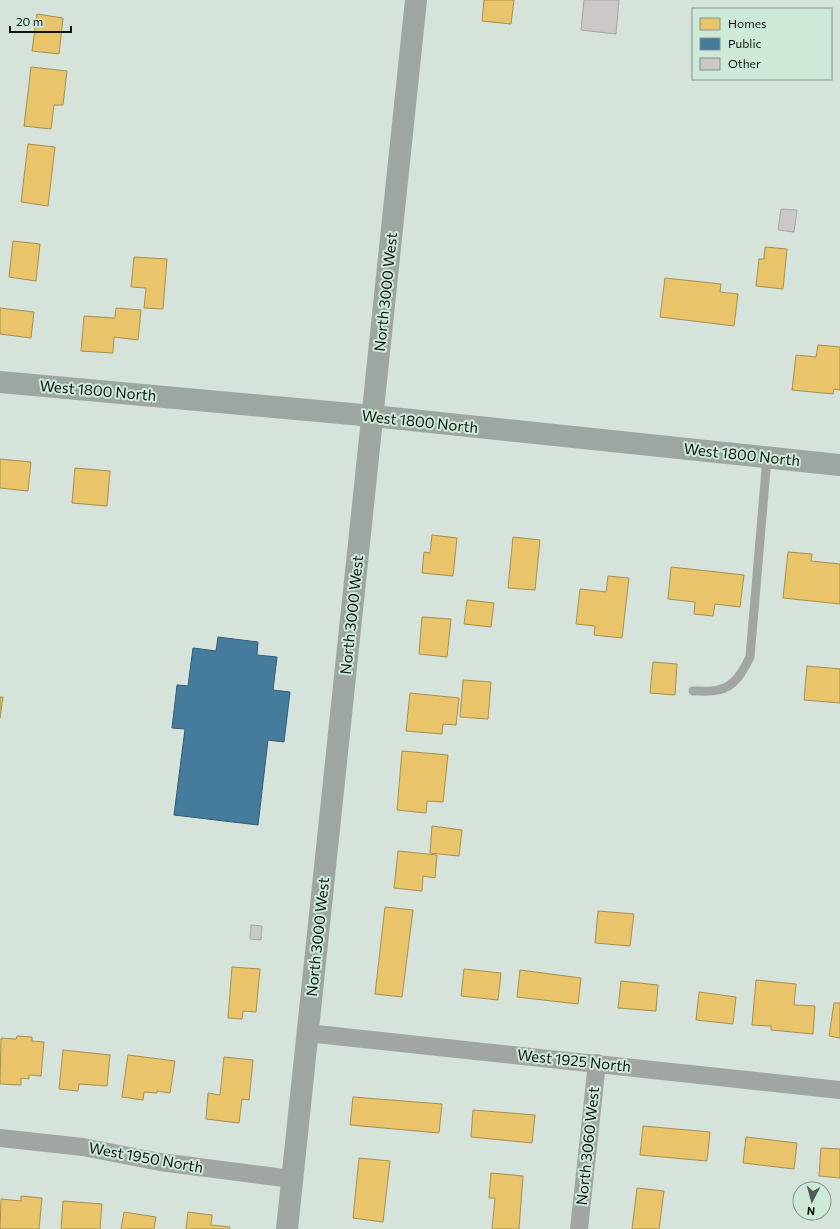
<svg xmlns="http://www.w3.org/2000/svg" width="840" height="1229" font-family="Commissioner,sans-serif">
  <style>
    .homes { fill: #e9c46a; stroke: #a7904f }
    .public { fill: #457b9d; stroke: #345c73 }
    .building { fill: #ccc8c7; stroke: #a5a6a4 }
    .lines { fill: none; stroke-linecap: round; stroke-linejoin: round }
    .lane { stroke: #a1a6a3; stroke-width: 9 }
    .street { stroke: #a1a6a3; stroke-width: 18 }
    .secondary { stroke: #9ea6a1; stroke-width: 22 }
    .labels { text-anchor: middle; stroke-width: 4; stroke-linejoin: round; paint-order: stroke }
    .street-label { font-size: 15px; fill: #0c1510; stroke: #cfe9d9 }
  </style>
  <rect width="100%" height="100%" fill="#d5e3da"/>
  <path class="homes" d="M484 0H514L511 24 482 21Z
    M37 14 63 18 59 54 32 51Z
    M31 67 67 71 63 105H54L51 129 24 126Z
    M28 144 55 147 48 206 21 202Z
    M13 241 40 244 36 281 9 277Z
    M765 247 787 249 783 289 756 286 759 259H764Z
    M134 257 167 259 163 309 144 308 146 288 131 287Z
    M665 278 721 284 720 292 738 294 734 326 660 317Z
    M0 308 34 312 31 338 0 334Z
    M116 308 141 310 138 340 114 337 113 353 81 351 84 316 115 318Z
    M818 345 840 347V390L834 389 833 394 792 390 796 355 816 357Z
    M0 459 31 462 28 491 0 488Z
    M75 468 110 471 107 506 72 503Z
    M432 535 457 538 453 576 422 573 424 552 430 553Z
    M513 537 540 540 535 590 508 588Z
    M788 552 812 554 811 561 840 564V604L783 598Z
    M671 567 744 575 740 607 715 604 713 616 694 614 695 602 668 599Z
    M608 576 629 578 622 638 594 635 595 626 576 624 580 589 606 592Z
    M467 600 494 603 491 627 464 624Z
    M422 617 451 619 447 657 419 654Z
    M653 662 677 664 675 695 650 693Z
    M807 666 840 669V703L804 700Z
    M463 680 491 682 488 719 460 717Z
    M410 693 459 698 456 725 443 724 442 734 406 731Z
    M0 697H3L0 718Z
    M402 751 448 755 443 802 427 801 426 813 397 810Z
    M432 826 462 830 459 856 430 853Z
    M398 851 437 855 435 878 423 876 422 891 394 888Z
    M385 907 413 910 402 997 375 994Z
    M598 911 634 914 630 946 595 943Z
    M232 967 260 969 256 1012 243 1011 242 1019 228 1018Z
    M464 969 501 973 498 1000 461 996Z
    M520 970 581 978 578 1004 517 997Z
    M756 980 796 984 794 1005 815 1006 813 1034 771 1030V1026L752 1025Z
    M621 981 658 985 656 1011 618 1008Z
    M699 992 736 997 733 1024 696 1020Z
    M834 1003H840V1038L829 1036Z
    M17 1036 32 1037V1041L44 1042 41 1076 29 1075V1079L21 1078V1085L0 1084 1 1038 16 1039Z
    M63 1050 110 1055 107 1086 79 1084 78 1091 59 1089Z
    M128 1055 175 1061 170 1093 157 1091V1093L144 1092 143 1100 122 1097Z
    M224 1057 253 1060 249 1100 242 1099 239 1123 206 1119 208 1093 220 1095Z
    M353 1097 442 1104 439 1133 350 1125Z
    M473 1110 535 1115 532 1143 471 1137Z
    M643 1126 710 1132 707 1161 640 1155Z
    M746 1137 797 1143 794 1169 743 1163Z
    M821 1148 840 1149V1178L819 1176Z
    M359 1158 390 1161 383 1222 353 1218Z
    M491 1173 523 1176 519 1229H492L495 1198H489Z
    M637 1188 664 1191 659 1229H632Z
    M21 1196 42 1198 39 1229H0L1 1199 21 1201Z
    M63 1201 102 1204 100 1229H61Z
    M124 1212 156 1217 154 1229H121Z
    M188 1212 212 1215 211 1225 230 1227 229 1229H186Z"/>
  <path class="public" d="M218 637 258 642 257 655 277 657 273 690 290 692 284 742 268 740 258 825 174 815 185 729 172 728 177 685 188 686 193 648 216 651Z"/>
  <path class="building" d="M584 0H619L616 34 581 30Z
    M781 209 797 210 794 232 778 230Z
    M251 925 262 926 261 940 250 939Z"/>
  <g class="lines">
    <path class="lane" d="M693 691C701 691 711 692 718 690 735 687 743 671 750 657L767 458"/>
    <path class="street" d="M307 1033 840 1090
      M0 1138 83 1147 160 1162 292 1179
      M579 1229 597 1063"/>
    <path class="secondary" d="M0 382 373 416 840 465
      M287 1229 416 0"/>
  </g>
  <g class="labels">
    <g class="street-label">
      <text transform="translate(386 292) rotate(-84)" y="5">North 3000 West</text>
      <text transform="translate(98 391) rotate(5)" y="5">West 1800 North</text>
      <text transform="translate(420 422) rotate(6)" y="5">West 1800 North</text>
      <text transform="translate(742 455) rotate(6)" y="5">West 1800 North</text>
      <text transform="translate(352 615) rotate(-84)" y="5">North 3000 West</text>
      <text transform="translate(318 937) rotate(-84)" y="5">North 3000 West</text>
      <text transform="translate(574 1061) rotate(6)" y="5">West 1925 North</text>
      <text transform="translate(588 1146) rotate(-84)" y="5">North 3060 West</text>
      <text transform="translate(146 1158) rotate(10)" y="5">West 1950 North</text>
    </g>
  </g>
  <rect x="692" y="8" width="140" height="72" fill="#cfe9d9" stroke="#819489"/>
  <rect x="700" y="18" width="20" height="12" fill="#e9c46a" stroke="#819489"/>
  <text x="728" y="28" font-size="12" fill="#0c1510">Homes</text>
  <rect x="700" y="38" width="20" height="12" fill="#457b9d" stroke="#819489"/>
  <text x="728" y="48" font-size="12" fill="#0c1510">Public</text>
  <rect x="700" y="58" width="20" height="12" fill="#ccc8c7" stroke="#819489"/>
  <text x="728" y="68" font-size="12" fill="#0c1510">Other</text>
  <g transform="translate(812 1201) rotate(186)"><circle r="19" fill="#cfe9d9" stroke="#819489"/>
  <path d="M0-3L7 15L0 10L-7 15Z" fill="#525d57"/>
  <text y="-6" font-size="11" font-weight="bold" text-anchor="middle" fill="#0c1510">N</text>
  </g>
  <path d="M10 26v6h61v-6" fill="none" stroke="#0c1510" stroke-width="2"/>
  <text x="16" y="26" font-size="12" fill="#0c1510" stroke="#cfe9d9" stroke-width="3" paint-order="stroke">20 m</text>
</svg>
